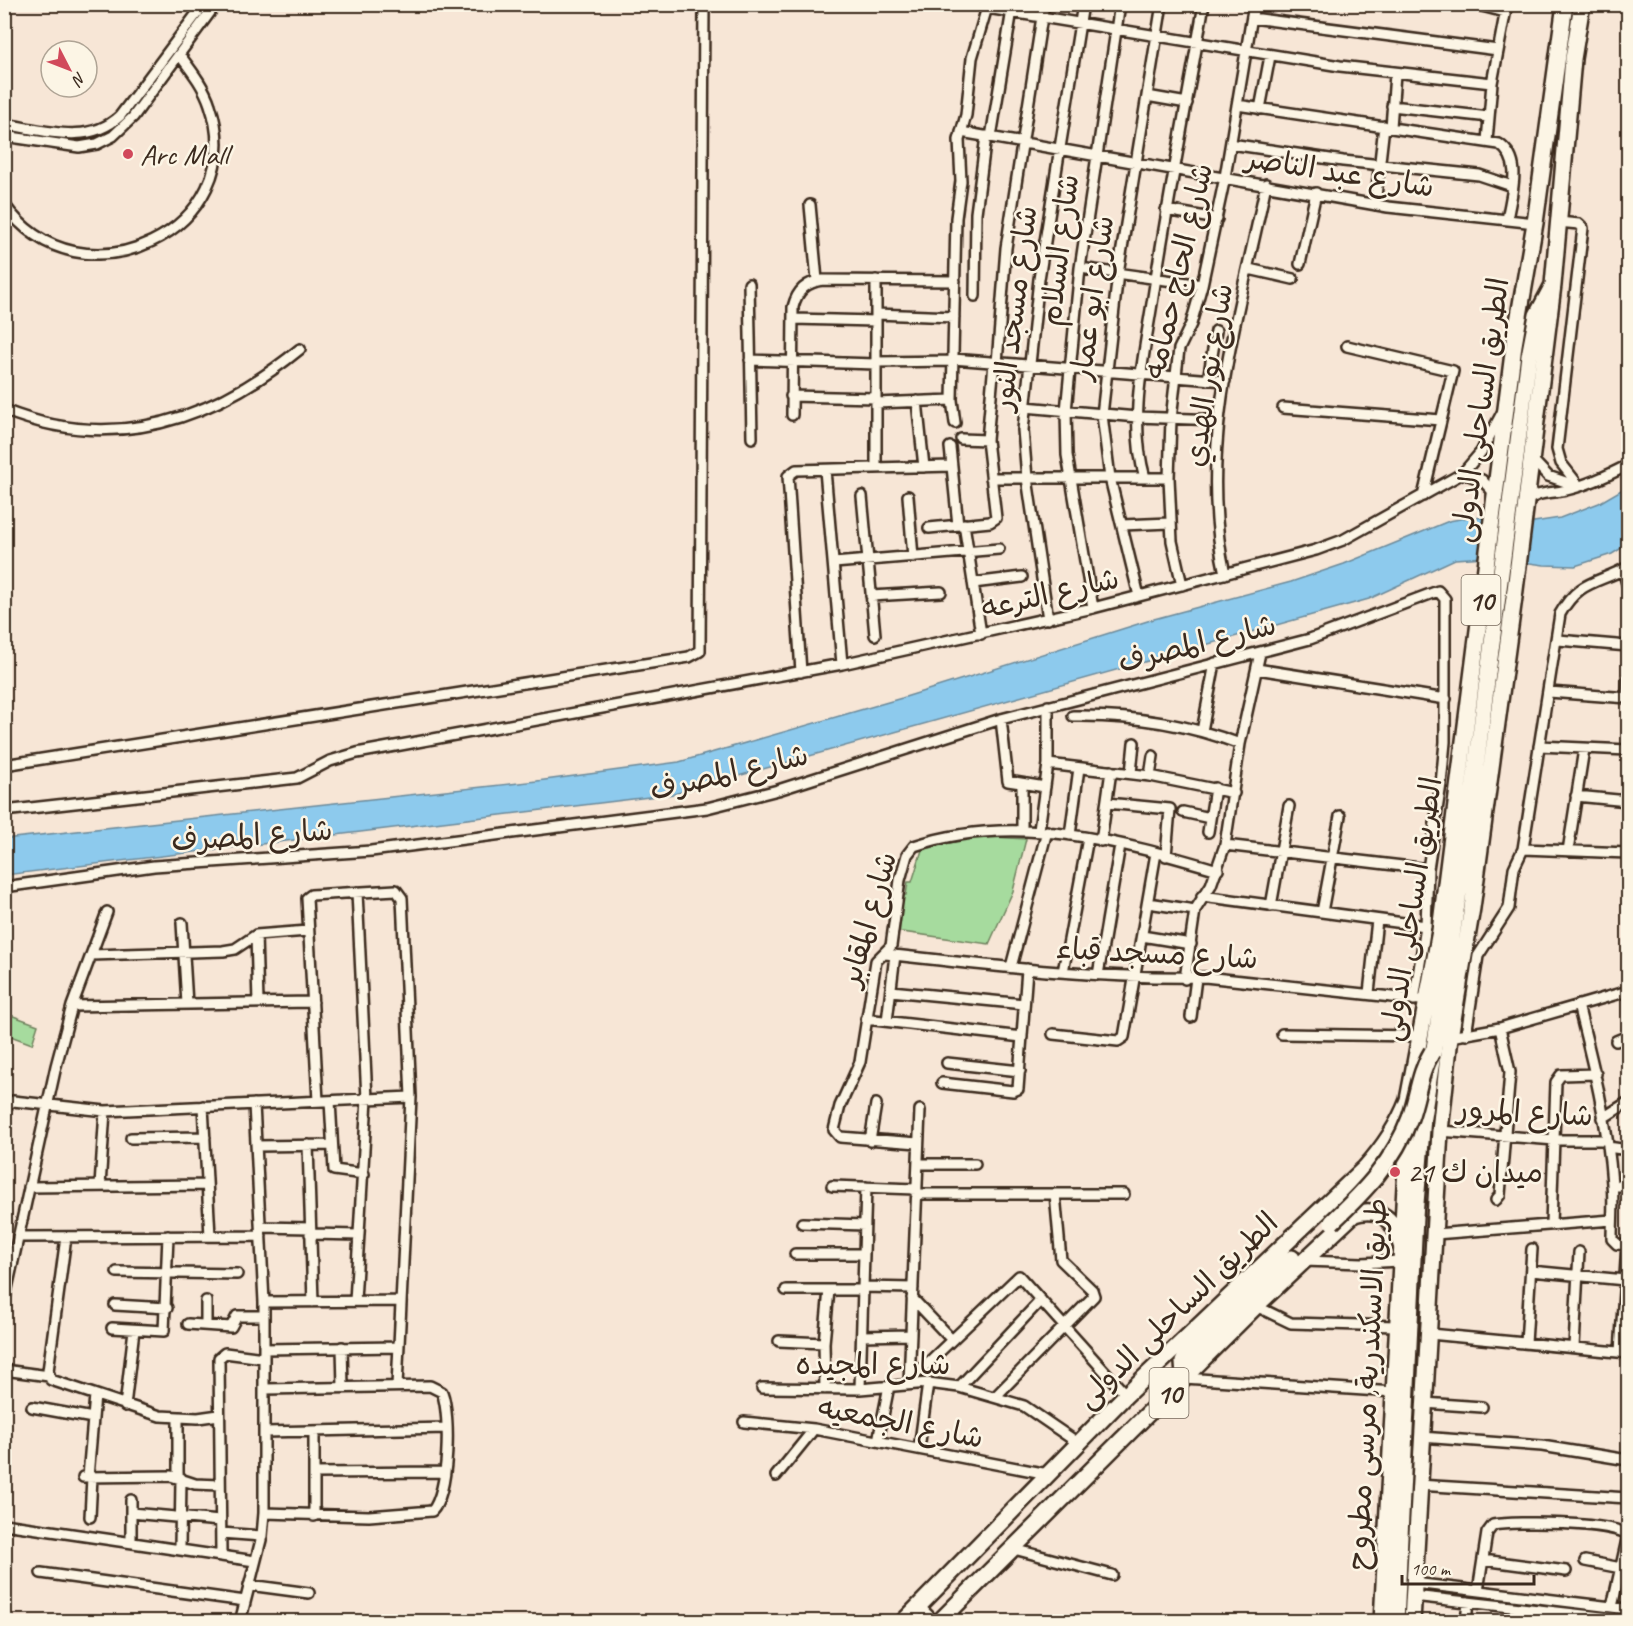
<svg xmlns="http://www.w3.org/2000/svg" width="1633" height="1626" font-family="Caveat,'Playpen Sans Arabic',sans-serif">
  <style>
    .green { fill: #a6db9e; stroke: #70825e; stroke-width: 1.5 }
    .water { fill: #8dcaed; stroke: #6c8a9a; stroke-width: 1.5 }
    .lines { fill: none; stroke-linecap: round; stroke-linejoin: round }
    .minor-casing { stroke: #3b2a1e; stroke-width: 14 }
    .primary-casing { stroke: #3b2a1e; stroke-width: 20 }
    .trunk-casing { stroke: #3b2a1e; stroke-width: 20 }
    .minor { stroke: #fcf5e5; stroke-width: 9 }
    .primary { stroke: #fcf5e5; stroke-width: 15 }
    .trunk { stroke: #fcf5e5; stroke-width: 15 }
    .trunk-bridge-casing { stroke: #3b2a1e; stroke-width: 20; stroke-linecap: butt }
    .trunk-bridge { stroke: #fcf5e5; stroke-width: 15 }
    .poi-dot { fill: #d1495b; stroke: #fcf5e5; stroke-width: 2 }
    .labels { text-anchor: middle; stroke-width: 5; stroke-linejoin: round; paint-order: stroke }
    .shield { fill: #fcf5e5; stroke: #75675a; stroke-width: 1.5 }
    .shield-label { font-size: 28px; font-weight: bold; fill: #3b2a1e }
    .poi-label { font-size: 30px; fill: #3b2a1e; stroke: #fcf5e5; text-anchor: start }
    .street-label { font-size: 30px; fill: #3b2a1e; stroke: #fcf5e5 }
  </style>
  <rect width="100%" height="100%" fill="#f7e6d6"/>
  <filter id="ink" filterUnits="userSpaceOnUse"><feTurbulence type="fractalNoise" baseFrequency=".0167" numOctaves="2"/><feDisplacementMap in="SourceGraphic" scale="12" xChannelSelector="R" yChannelSelector="G"/><feConvolveMatrix kernelMatrix="1 2 1 2 8 2 1 2 1" color-interpolation-filters="sRGB"/></filter>
  <g filter="url(#ink)">
    <path class="green" d="M977 836 1026 839 1013 891 989 944 895 931 900 895H906L908 882H912L922 850Z
      M5 1013 38 1025 32 1044 5 1034Z"/>
    <path class="water" d="M1628 486V544L1612 554 1575 566 1544 565 1486 557 1455 559 1369 599 674 794 5 875 4 839 537 781 679 762 902 698 1154 619 1291 582 1344 564 1449 521 1471 517 1534 522 1560 518 1599 503Z"/>
    <g class="lines">
      <g class="minor-casing">
        <path id="minor" d="M1474 4 1505 12
          M987 8 1340 66 1492 83
          M1252 18 1498 50
          M1147 96 1187 103
          M1237 105 1499 144C1524 161 1511 193 1507 220
          M1392 106 1489 117
          M1260 109 1270 56
          M4 124C44 130 88 146 120 116L204 4
          M1391 127 1395 74
          M961 132 1388 207 1535 223
          M4 136 79 147 97 144 113 136 133 117 216 4
          M991 137 1013 4
          M1487 141 1492 83 1507 4
          M1231 144 1343 161 1479 175 1512 186
          M4 204C80 312 253 229 210 105 204 86 191 70 179 54
          M810 205 817 280
          M1375 205 1384 126
          M1166 210 1217 219
          M1558 222 1579 224 1583 228 1557 449 1561 463 1579 486
          M1300 264 1316 193
          M1080 268 1202 285
          M1249 269 1293 279
          M876 280V468
          M749 284 752 438
          M975 296 976 213 986 136
          M876 314 954 317
          M793 319 876 321
          M1347 346 1453 371 1423 496
          M953 359 1225 381
          M750 360 876 364
          M876 362 953 361
          M997 363 1006 248 1044 4
          M1208 380 1216 331
          M791 396 876 398
          M917 401 924 467
          M876 403 952 400
          M1025 407 1137 417 1219 420
          M1283 408 1441 420
          M4 410C113 454 213 420 300 349
          M792 415 793 307C797 291 806 282 823 280L955 281
          M955 423 952 400 956 218 961 181 959 140 966 115 972 58 988 4
          M961 439 987 440
          M950 447 958 525
          M1531 458 1548 476 1577 486
          M825 470 842 664
          M1463 473 1482 480 1495 494
          M991 478H1169
          M1145 478C1128 419 1144 357 1153 297 1168 199 1187 102 1204 4
          M862 496 875 635
          M908 496 913 557
          M1525 502C1538 491 1551 494 1566 490 1588 485 1609 475 1628 465
          M964 524 981 634
          M1122 525 1170 523
          M929 528 990 522 996 518 987 440 994 363
          M834 563 999 549
          M1623 570 1628 587
          M1225 574C1196 444 1240 311 1266 184
          M973 583 1022 577
          M1182 585 1172 541 1169 478 1171 419 1179 349 1191 324 1202 285 1225 177 1254 4
          M871 596 941 592
          M1139 596 1110 478 1102 415 1118 273 1162 4
          M1093 608 1067 455 1066 411 1080 268 1120 4
          M1048 619 1027 478 1023 430 1039 279 1083 4
          M1558 640 1628 646
          M1257 669 1446 699
          M801 672 788 476 796 470 952 466
          M1549 692 1628 698
          M1627 698 1628 678
          M1073 716C1131 715 1185 723 1240 744
          M1001 719 1008 781 1045 787
          M1202 731 1215 663
          M1539 746 1628 750
          M1048 764 1150 776 1234 793
          M4 765 689 657 700 651 704 4
          M1131 773 1134 743
          M1150 776 1153 756
          M1576 796 1628 801
          M1107 803 1170 809 1166 856
          M4 811 297 778 330 761 357 753 842 664 1093 608 1316 550 1343 540 1463 473 1481 452 1503 411
          M1183 812 1210 818
          M1022 829V785
          M1039 830 1048 764V706
          M1208 832 1215 788
          M1070 835 1079 768
          M1101 841 1111 771
          M1225 845 1428 869
          M1523 849 1628 853
          M1568 851 1584 749
          M4 887 154 866 371 851 707 808 778 790 1001 719 1310 639 1438 591 1445 599V742L1441 784 1428 869 1426 926 1414 1000
          M1202 896 1426 926
          M1148 903 1195 910
          M1271 906 1289 806
          M1322 912 1340 816
          M182 923 187 1004
          M256 935 258 1003
          M1142 936 1191 944
          M885 954C991 966 1099 979 1205 977L1420 1000
          M91 955 223 951 235 949 256 935 308 931
          M1011 967 1047 831
          M1063 972 1088 838
          M1098 975 1120 845
          M1185 979 1195 910 1211 885 1225 845 1240 744 1260 653
          M891 991 1024 1004
          M1369 993 1377 920
          M1578 1005C1593 1064 1608 1123 1612 1184 1614 1202 1612 1221 1612 1239L1617 1244 1628 1245
          M72 1006 313 1002
          M1191 1017 1196 978
          M866 1019 1022 1037
          M887 1021 895 955
          M1053 1034 1118 1041 1124 1037 1156 853
          M1282 1034 1419 1036
          M1466 1035 1478 956 1509 908 1514 868 1523 849 1560 614C1579 580 1597 584 1628 567
          M1450 1037 1500 1028 1628 991
          M1616 1041 1628 1036
          M947 1063 1020 1071
          M942 1083 1013 1091 1018 1089 1027 969
          M318 1101 307 898 311 895 396 890 402 898 411 1097 397 1386
          M330 1101 334 1170 364 1174
          M203 1106 210 1236
          M4 1108 13 1101 105 1111 411 1097
          M1603 1118 1628 1102
          M1440 1131 1555 1140H1607
          M131 1138 205 1137
          M870 1141 876 1104
          M918 1143 840 1137 834 1130 840 1106 860 1062 876 961 891 946 900 880 907 855 914 846C1015 812 1119 841 1218 870
          M308 1145 313 1302
          M257 1146 332 1145
          M1608 1147 1628 1150
          M918 1164H975
          M1612 1185 1628 1187
          M100 1186 105 1111
          M832 1186 916 1189
          M29 1187 207 1185
          M916 1194H1124
          M1496 1200 1500 1195 1510 1072 1500 1028
          M802 1223 865 1225
          M1551 1224 1556 1082 1561 1075 1596 1074
          M261 1227 310 1228
          M310 1234 359 1235
          M1435 1234 1612 1220
          M18 1237 261 1236
          M66 1237 48 1371 51 1380 160 1416 198 1418 219 1415
          M795 1254H864
          M1304 1261 1362 1263 1400 1261
          M1531 1271 1625 1280
          M117 1272 237 1274
          M863 1287 913 1288
          M786 1290H863
          M912 1298 951 1339
          M206 1301V1325
          M355 1301 367 1099 357 892
          M4 1302 56 1066 72 1006 107 912
          M264 1302 401 1301
          M115 1305 167 1308
          M1256 1306 1291 1323 1396 1326
          M188 1324 231 1327 237 1316H264
          M112 1328 164 1331 168 1236
          M1430 1334 1628 1353
          M862 1336 911 1335
          M779 1341 824 1343
          M1526 1343 1532 1249
          M342 1347 343 1387
          M1574 1347 1579 1252
          M264 1349 398 1347
          M1620 1352 1627 1245
          M4 1370 49 1376
          M1184 1378 1394 1392
          M909 1381 1019 1276 1126 1395
          M909 1383 920 1110
          M959 1387 1041 1300
          M762 1388 860 1389 928 1383 959 1387 1024 1406 1078 1443
          M825 1389 824 1343 829 1290
          M860 1389 866 1187
          M995 1397 1094 1296 1092 1290 1061 1260 1055 1194
          M1424 1403 1482 1407
          M125 1406 134 1330
          M32 1407 93 1418
          M178 1418V1477
          M744 1422 814 1429 1048 1474
          M265 1432 447 1428
          M1421 1437 1542 1446 1628 1460
          M878 1441 889 1386
          M919 1449 928 1383
          M314 1473 444 1472
          M776 1476 814 1429
          M83 1477 171 1476 195 1484 220 1485
          M88 1477 95 1395
          M1418 1485 1628 1498
          M131 1513 220 1521
          M264 1513 369 1516 432 1511C449 1493 451 1416 442 1392L430 1386 265 1389
          M314 1516V1431
          M90 1517 92 1477
          M4 1524 255 1561
          M221 1533 262 1536
          M131 1542V1500
          M180 1548 181 1478
          M1014 1549 1112 1575
          M221 1554 219 1358 225 1353 264 1358
          M1483 1560 1566 1571
          M1585 1561 1621 1568
          M41 1573 245 1601
          M1414 1583 1628 1609
          M249 1585 309 1593
          M1478 1591 1487 1533 1493 1525C1515 1521 1614 1522 1628 1535L1612 1607
          M1413 1596 1628 1620
          M919 1606 935 1622
          M240 1622 262 1536 264 1513V1302L254 1104
          M1466 1622 1468 1602"/>
      </g>
      <g class="primary-casing">
        <path id="primary" d="M1382 1622 1407 1148 1405 1123
          M1412 1622 1440 1131 1450 1037"/>
      </g>
      <g class="trunk-casing">
        <path id="trunk" d="M1450 1037 1472 908 1515 590 1553 285 1573 59 1582 4
          M1184 1378 1183 1362 1190 1351 1292 1258
          M903 1622 1126 1395 1365 1168C1383 1148 1398 1126 1408 1100L1440 931 1514 345 1535 223 1565 4
          M939 1622 1256 1306 1354 1214C1380 1206 1395 1220 1401 1245
          M1396 1622 1415 1216 1423 1117 1463 867 1529 356 1537 315 1553 285"/>
      </g>
      <use href="#minor" class="minor"/>
      <use href="#primary" class="primary"/>
      <use href="#trunk" class="trunk"/>
      <g class="trunk-bridge-casing">
        <path id="trunk-bridge" d="M1332 1222C1365 1191 1394 1161 1410 1118 1418 1096 1419 1073 1432 1052"/>
      </g>
      <use href="#trunk-bridge" class="trunk-bridge"/>
    </g>
  </g>
  <g class="poi-dot">
    <circle cx="128" cy="154" r="6"/>
    <circle cx="1395" cy="1172" r="6"/>
  </g>
  <g class="labels">
    <g class="shield">
      <rect x="1461.5" y="575" width="39" height="50" rx="4.5"/>
      <rect x="1149.5" y="1368" width="39" height="50" rx="4.5"/>
    </g>
    <g class="shield-label">
      <text x="1481" y="610">10</text>
      <text x="1169" y="1403">10</text>
    </g>
    <g class="poi-label">
      <text x="140" y="164">Arc Mall</text>
      <text x="1407" y="1182">ميدان ك 21</text>
    </g>
    <g class="street-label">
      <text transform="translate(1340 172) rotate(9)" y="10">شارع عبد الناصر</text>
      <text transform="translate(1059 250) rotate(-83)" y="10">شارع السلام</text>
      <text transform="translate(1178 271) rotate(-77)" y="10">شارع الحاج حمامه</text>
      <text transform="translate(1092 298) rotate(-82)" y="10">شارع ابو عمار</text>
      <text transform="translate(1014 308) rotate(-83)" y="10">شارع مسجد النور</text>
      <text transform="translate(1208 375) rotate(-81)" y="10">شارع نور الهدي</text>
      <text transform="translate(1480 410) rotate(-82)" y="10">الطريق الساحلى الدولى</text>
      <text transform="translate(1050 593) rotate(-13)" y="10">شارع الترعه</text>
      <text transform="translate(1197 643) rotate(-14)" y="10">شارع المصرف</text>
      <text transform="translate(729 772) rotate(-13)" y="10">شارع المصرف</text>
      <text transform="translate(252 835) rotate(-4)" y="10">شارع المصرف</text>
      <text transform="translate(1411 909) rotate(-81)" y="10">الطريق الساحلى الدولى</text>
      <text transform="translate(868 919) rotate(-74)" y="10">شارع المقابر</text>
      <text transform="translate(1157 953) rotate(3)" y="10">شارع مسجد قباء</text>
      <text transform="translate(1525 1112) rotate(3)" y="10">شارع المرور</text>
      <text transform="translate(1177 1310) rotate(-44)" y="10">الطريق الساحلى الدولى</text>
      <text x="873" y="1374">شارع المجيده</text>
      <text transform="translate(1367 1384) rotate(-87)" y="10">طريق الاسكندرية, مرسى مطروح</text>
      <text transform="translate(901 1422) rotate(11)" y="10">شارع الجمعيه</text>
    </g>
  </g>
  <rect width="1633" height="1626" fill="none" stroke="#fcf5e5" stroke-width="24"/>
  <rect x="12" y="12" width="1609" height="1602" fill="none" stroke="#3b2a1e" stroke-width="2" filter="url(#ink)"/>
  <g transform="translate(69 69) rotate(132)"><circle r="28" fill="#fcf5e5" stroke="#afa495" stroke-width="1.5"/>
  <path d="M0-4.5L10 22L0 15L-10 22Z" fill="#d1495b"/>
  <text y="-9" font-size="16" font-weight="bold" text-anchor="middle" fill="#3b2a1e">N</text>
  </g>
  <path d="M1402 1575v9h132v-9" fill="none" stroke="#3b2a1e" stroke-width="3"/>
  <text x="1411" y="1575" font-size="18" fill="#3b2a1e" stroke="#fcf5e5" stroke-width="4.5" paint-order="stroke">100 m</text>
</svg>
